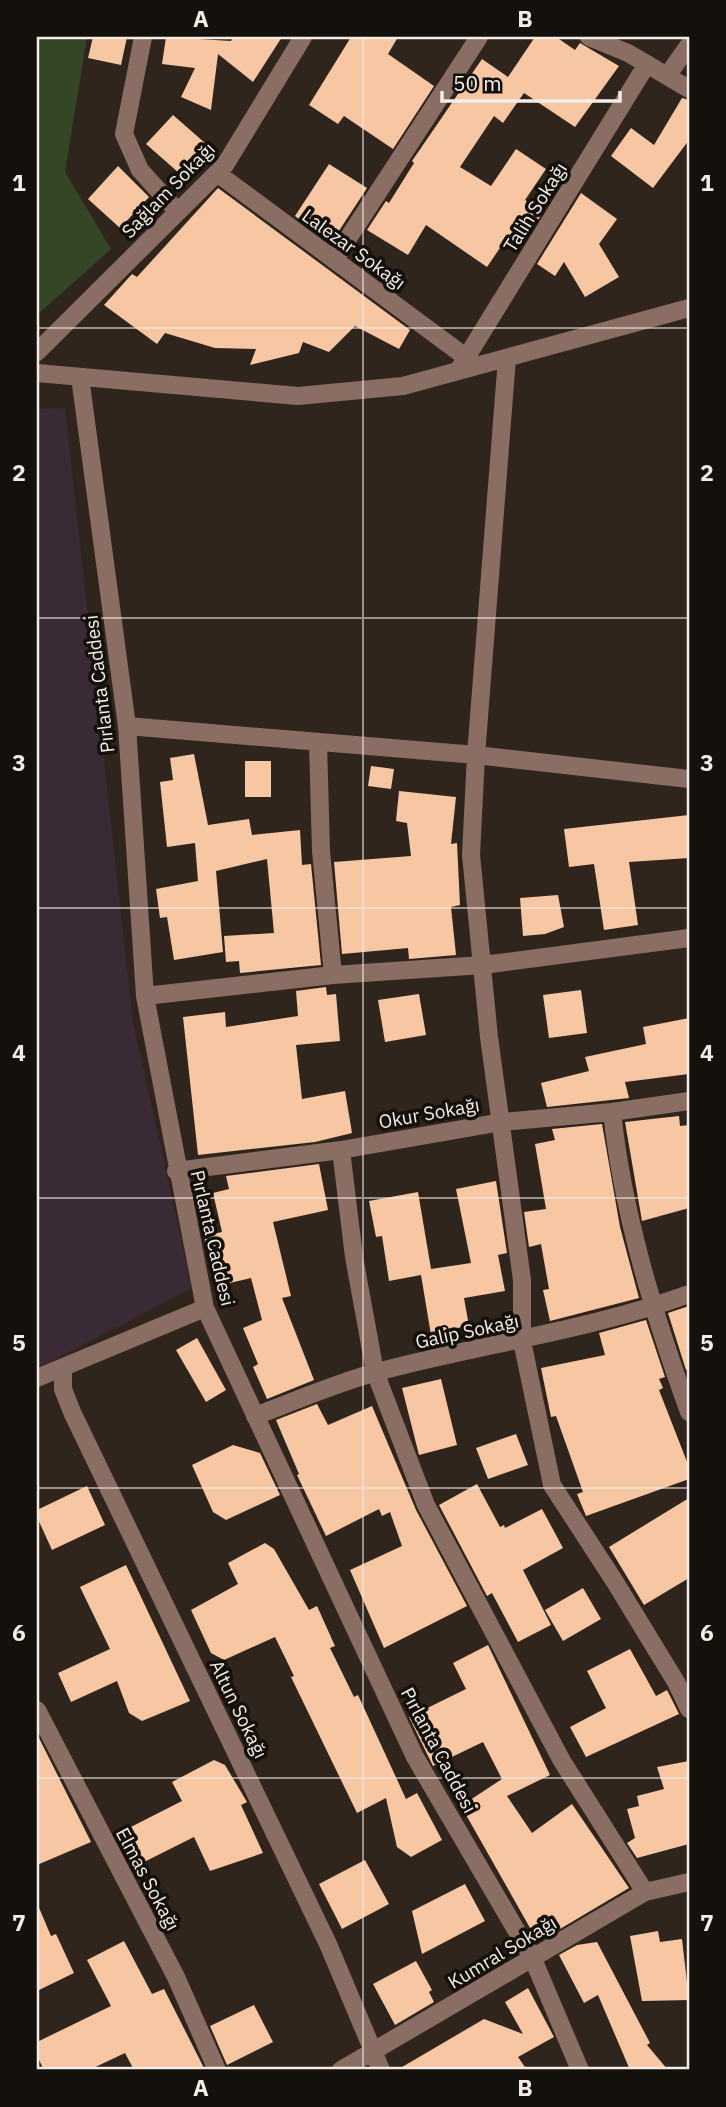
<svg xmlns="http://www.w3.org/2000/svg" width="726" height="2107" font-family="'IBM Plex Sans',sans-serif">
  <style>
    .industrial { fill: #392a36 }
    .green { fill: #354626 }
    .building { fill: #f7c7a3 }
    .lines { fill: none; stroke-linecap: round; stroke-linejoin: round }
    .minor { stroke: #8a6d63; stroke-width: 18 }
    .grid { fill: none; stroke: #f4ede7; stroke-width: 2; stroke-opacity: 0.55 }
    .labels { text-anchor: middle; stroke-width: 7; stroke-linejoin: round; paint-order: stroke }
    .street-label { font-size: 19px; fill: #f4ede7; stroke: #14100c }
    .neatline { fill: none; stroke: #f4ede7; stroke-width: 2.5 }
    .grid-label { font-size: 23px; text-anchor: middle; font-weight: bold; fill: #f4ede7 }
  </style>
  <rect width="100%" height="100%" fill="#30251d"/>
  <path class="industrial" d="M65 408 133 1022 192 1288 37 1369V409Z"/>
  <path class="green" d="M37 37H87L65 172 111 249 37 315Z"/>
  <path class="building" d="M93 37H127L121 65 88 58Z
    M166 37 231 41 233 37H282L253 82 218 54 211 110 181 97 195 68 162 64Z
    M351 37H398L388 54 434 86 393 149 344 116 338 124 309 105Z
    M535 37H556L575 50 580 43 619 66 575 127 524 93 503 123 494 116 460 167 491 186 516 149 546 169 525 200 543 212 518 251 504 242 487 267 426 225 408 255 367 230 386 201 389 203 414 163 412 161 482 59 508 77Z
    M682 98 689 100V140L653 188 611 156 631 128 654 145Z
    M173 115 205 143 179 173 146 144Z
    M329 164 367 188 331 243 295 216Z
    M118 166 149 197 120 228 88 199Z
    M218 188 410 330 399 349 355 326 329 352 303 342 299 353 250 365 256 349 215 348 165 333 157 344 104 305 132 274 137 277Z
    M581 193 617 219 599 244 619 277 585 297 564 262 555 276 537 264Z
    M194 754 208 825 249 819 252 835 300 830 302 865 311 864 321 965 240 973 239 961 226 962 224 936 274 933 267 859 216 871 223 952 174 960 167 917 160 918 156 889 198 881 195 843 167 847 160 782 173 780 170 758Z
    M245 761H271V797H245Z
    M371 766 394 769 391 789 368 786Z
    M399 791 456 797 451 844 457 843 460 905 451 907 456 955 409 959 408 948 342 954 334 862 411 856 407 823 396 821Z
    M689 815V858L629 862 638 925 604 930 594 864 569 867 564 829Z
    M558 895 564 927 545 934 523 936 520 898Z
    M326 987 327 995 336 994 340 1041 296 1045 302 1099 345 1091 352 1133 315 1142 198 1155 183 1017 225 1012 226 1027 298 1016 296 991Z
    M581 990 587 1033 549 1038 543 995Z
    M419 994 426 1035 385 1042 378 1000Z
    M689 1018V1074L625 1082 629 1098 547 1107 541 1083 589 1071 585 1057 646 1044 643 1027Z
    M679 1116 680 1126 689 1125V1208L642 1221 625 1122Z
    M602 1124 620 1227 639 1298 550 1321 543 1290 549 1289 541 1244 529 1247 524 1212 546 1209 535 1144 555 1140 552 1129Z
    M319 1164 328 1210 273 1222 291 1296 282 1298 314 1380 267 1399 253 1367 258 1364 243 1328 262 1320 251 1278 217 1286 204 1236 222 1232 213 1193 229 1189 226 1176Z
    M496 1181 507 1253 498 1255 505 1291 464 1298 469 1326 457 1328 459 1337 432 1341 421 1275 389 1281 382 1236 376 1237 369 1201 418 1192 431 1269 471 1263 456 1189Z
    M689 1306V1369L686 1370 668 1313Z
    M646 1320 665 1377 659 1379 663 1388 659 1390 689 1467V1479L586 1516 577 1494 583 1492 556 1416 551 1417 541 1368 605 1355 599 1333Z
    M197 1338 226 1390 206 1402 176 1350Z
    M441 1379 457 1445 419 1455 402 1388Z
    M317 1404 328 1425 372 1406 416 1510 467 1606 384 1648 350 1570 402 1546 390 1512 382 1516 379 1509 326 1536 297 1475 299 1474 276 1420Z
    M516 1434 528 1465 488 1479 476 1448Z
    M233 1445 260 1453 280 1495 226 1520 213 1512 192 1465Z
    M477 1484 500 1527 504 1525 505 1528 542 1509 563 1548 523 1570 551 1625 518 1642 492 1593 487 1596 439 1505Z
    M87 1486 105 1525 52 1550 37 1517V1510Z
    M689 1498V1578L644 1605 609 1547Z
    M265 1543 274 1549 309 1610 317 1606 335 1646 330 1648 354 1697 358 1695 406 1799 417 1793 442 1840 411 1857 397 1847 386 1798 357 1813 291 1677 294 1676 275 1637 224 1660 211 1653 191 1610 238 1584 228 1563Z
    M126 1565 190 1701 142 1721 129 1713 117 1681 71 1702 58 1673 110 1649 80 1587Z
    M583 1588 601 1619 563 1641 545 1610Z
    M488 1645 550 1775 507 1796 532 1833 572 1804 629 1888 538 1942 461 1806 502 1779 483 1742 433 1766 409 1717 466 1689 453 1663Z
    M630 1649 656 1696 667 1690 679 1714 586 1757 570 1727 606 1708 587 1671Z
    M37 1734 91 1842 37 1865Z
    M214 1760 225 1765 247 1802 241 1805 263 1853 210 1871 194 1837 136 1866 119 1833 182 1801 172 1782Z
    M689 1761V1844L637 1858 627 1843 635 1838 627 1809 639 1806 637 1796 664 1789 657 1767Z
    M365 1860 389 1904 342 1929 319 1884Z
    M465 1884 485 1921 422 1954 412 1911Z
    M37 1903 51 1936 56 1934 74 1973 37 1991Z
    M658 1931 660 1942 682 1939 689 2000 642 2001 630 1936Z
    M124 1941 152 1994 164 1989 205 2070H134L125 2053 89 2070H44L37 2056V2042L111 2006 87 1960Z
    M597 1942 650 2043 647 2045 668 2070H630L598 1995 584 2003 559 1955 577 1945Z
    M416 1961 432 1990 429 1992 434 2002 395 2025 373 1984Z
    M528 1988 554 2037 518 2057 527 2070H397L484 2019 523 2034 505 2002Z
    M254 2005 273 2042 227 2065 210 2026Z"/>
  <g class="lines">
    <path class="minor" d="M143 37 124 134 140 170 178 212
      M589 37 628 53 689 89
      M667 76 689 45
      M217 173 467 358
      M334 260 479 37
      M37 352 225 165 303 37
      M507 358 476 755 471 855 489 1037 522 1280V1341L552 1485 615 1582 676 1682 689 1709
      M458 371 647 64
      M37 373 298 396 403 386 689 308
      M80 377 127 726 145 996 205 1308 415 1757 533 1959 580 2070
      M127 726 476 755 689 779
      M318 743 321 851 333 975
      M145 996 333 975 483 965 689 938
      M612 1112C623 1215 654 1315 689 1412
      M341 1150 354 1257 375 1372 426 1505 562 1761 645 1892
      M176 1171 341 1150 502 1122 612 1112 689 1101
      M63 1367V1389L72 1412 328 1944 381 2070
      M37 1378 205 1308
      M255 1416C295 1401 336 1383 377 1372 481 1344 587 1331 689 1294
      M37 1710 176 1977 217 2070
      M341 2070 645 1892 689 1882"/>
  </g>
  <path class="grid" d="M363 37V2070M37 328H689M37 618H689M37 908H689M37 1198H689M37 1488H689M37 1778H689"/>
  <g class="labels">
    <g class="street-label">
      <text transform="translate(168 190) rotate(-46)" y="7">Sağlam Sokağı</text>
      <text transform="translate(535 207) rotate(-58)" y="7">Talih Sokağı</text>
      <text transform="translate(354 249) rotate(36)" y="7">Lalezar Sokağı</text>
      <text transform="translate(99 684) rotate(-97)" y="7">Pırlanta Caddesi</text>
      <text transform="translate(429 1113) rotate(-10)" y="7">Okur Sokağı</text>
      <text transform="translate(213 1238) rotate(77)" y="7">Pırlanta Caddesi</text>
      <text transform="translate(467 1331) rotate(-12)" y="7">Galip Sokağı</text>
      <text transform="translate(239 1709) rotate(64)" y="7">Altun Sokağı</text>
      <text transform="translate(439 1750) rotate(62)" y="7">Pırlanta Caddesi</text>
      <text transform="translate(148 1879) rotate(62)" y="7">Elmas Sokağı</text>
      <text transform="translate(502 1952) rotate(-31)" y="7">Kumral Sokağı</text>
    </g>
  </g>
  <rect width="726" height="2107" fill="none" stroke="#14100c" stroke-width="77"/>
  <path d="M442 91v10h178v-10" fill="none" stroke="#f4ede7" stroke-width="3.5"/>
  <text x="453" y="91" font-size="21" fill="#f4ede7" stroke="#14100c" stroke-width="5" paint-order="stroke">50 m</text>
  <rect x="38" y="38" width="650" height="2030" class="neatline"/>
  <g class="grid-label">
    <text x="201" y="27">A</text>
    <text x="525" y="27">B</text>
    <text x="19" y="191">1</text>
    <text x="707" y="191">1</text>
    <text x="19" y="481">2</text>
    <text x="707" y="481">2</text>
    <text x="19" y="771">3</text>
    <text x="707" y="771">3</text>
    <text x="19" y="1061">4</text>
    <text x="707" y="1061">4</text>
    <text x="19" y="1351">5</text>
    <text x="707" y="1351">5</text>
    <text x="19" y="1641">6</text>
    <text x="707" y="1641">6</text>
    <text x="19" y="1931">7</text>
    <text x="707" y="1931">7</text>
    <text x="201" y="2096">A</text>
    <text x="525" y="2096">B</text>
  </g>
</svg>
